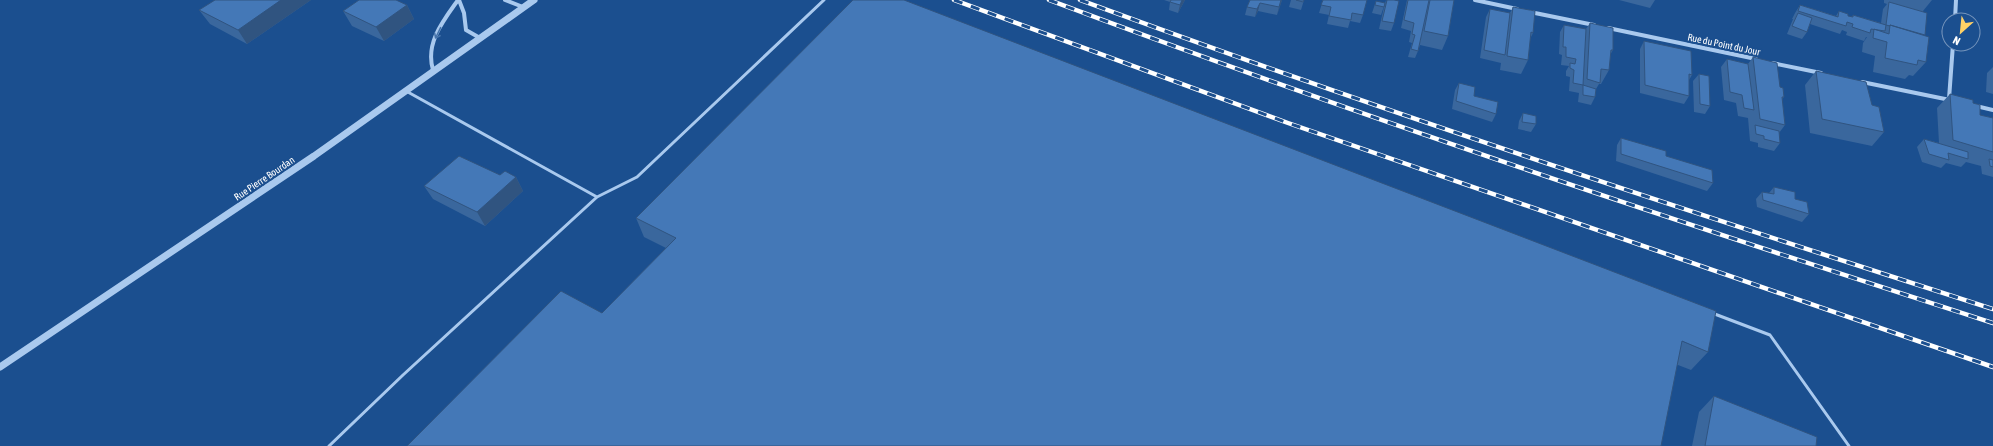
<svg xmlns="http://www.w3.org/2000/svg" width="1993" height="446" font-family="'Asap Condensed',sans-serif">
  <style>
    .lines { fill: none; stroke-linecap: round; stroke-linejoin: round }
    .service { stroke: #a9c9ee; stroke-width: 3 }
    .minor { stroke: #a9c9ee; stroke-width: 4 }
    .tertiary { stroke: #a9c9ee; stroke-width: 7 }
    .rail-casing { stroke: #fff; stroke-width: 4.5 }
    .rail { stroke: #1b4f8f; stroke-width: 3; stroke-dasharray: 9; stroke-linecap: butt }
    .wall { fill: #3a679d }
    .shaded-wall { fill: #305480 }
    .building { fill: #4478b7; stroke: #305480 }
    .oneway { stroke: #4674ac }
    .labels { text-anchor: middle; stroke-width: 4; stroke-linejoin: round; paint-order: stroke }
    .street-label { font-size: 10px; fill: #fff; stroke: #1b4f8f }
  </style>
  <rect width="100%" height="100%" fill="#1b4f8f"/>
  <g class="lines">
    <path class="service" d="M406 91 597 197
      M1712 313 1770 335 1849 446
      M329 446 403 375 597 197 637 177 824 0"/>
    <path class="minor" d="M459 0 464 13 466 30 480 38
      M505 0 523 7
      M1475 0 1517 9
      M1530 12 1594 25
      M1955 20 1956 0
      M1608 28 1756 59
      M1772 63 1821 73
      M433 70C425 43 443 21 458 0
      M1862 82 1950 100
      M1949 99 1953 44
      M1976 106 1993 110"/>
    <path class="tertiary" d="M0 367 314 156 534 0"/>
    <g class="rail-casing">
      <path id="rail" d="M954 0 1288 123 1993 367
        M1049 0C1361 117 1676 221 1993 323
        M1080 0C1382 111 1687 211 1993 309"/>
    </g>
    <use href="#rail" class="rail"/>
  </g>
  <path class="wall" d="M311 0 247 44 210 24 199 10Z
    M853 0 1708 352 1691 370 1678 365 602 313 666 248 644 237 636 218Z
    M1164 0H1185L1178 13 1169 10 1170 2Z
    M1250 0H1282L1277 15 1258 11 1255 17 1245 15 1247 7Z
    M1291 0H1304L1301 10 1289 7Z
    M1323 0 1363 15 1360 23 1350 21 1348 28 1327 24 1329 15 1319 13Z
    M1386 0 1394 23 1391 31 1379 29 1384 7Z
    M1407 0H1454L1448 36 1442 50 1420 45 1418 51 1415 58 1408 57 1412 43 1409 42 1411 31 1401 28Z
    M1619 0H1655L1650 8Z
    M1884 0H1932L1923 11 1925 35 1926 62 1913 76 1909 75 1905 79 1873 72 1875 56 1862 52 1863 43 1867 37H1866L1864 41 1846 35 1847 32 1842 30 1840 34 1810 24 1807 32 1802 39 1787 34 1793 19H1792L1795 13 1800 5 1836 16 1839 11 1848 16 1852 17 1853 15 1881 23 1883 9 1887 4 1884 3Z
    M1376 1 1385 3 1381 15 1372 13Z
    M407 5 414 19 384 41 352 26 343 11Z
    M1513 7 1533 33 1530 39 1528 60 1521 74 1500 70 1501 63 1480 58 1486 17 1490 9 1510 13Z
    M1590 23 1613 50 1610 55 1609 70 1601 84H1599L1596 89 1595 97 1591 105 1578 102 1579 93 1569 91 1570 77 1566 76V71L1569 66 1561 65 1562 55 1559 54 1560 32 1564 25 1586 29Z
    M1644 41 1692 75 1689 80V96L1684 104 1640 93V49Z
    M1753 57 1780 87 1784 97 1782 99 1785 125 1779 133 1780 143 1774 151 1758 147V143L1750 141 1748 118 1738 116 1736 103 1724 100 1721 67 1727 59 1748 64Z
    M1993 67V94L1986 92 1987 73Z
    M1816 71 1872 105 1884 132 1872 146 1810 133 1805 85Z
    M1699 74 1710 106 1705 114 1694 112 1693 81Z
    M1459 83 1496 114 1492 122 1452 109 1455 90Z
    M1950 94 1973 103 1980 115 1993 118V177L1982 174 1981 166 1966 162 1961 167 1946 163 1941 168 1922 162 1917 147 1924 139 1939 143 1937 108Z
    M1523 113 1536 124 1531 132 1518 129 1519 121Z
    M1621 138 1666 156 1713 183 1707 191 1616 161 1617 145Z
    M500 175 516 177 523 191 485 226 433 199 424 186Z
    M1774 187 1795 199 1809 214 1802 222 1757 207 1756 199 1762 192 1769 193Z
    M1714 396 1816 446H1692L1699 412Z"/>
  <path class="shaded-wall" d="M281 0H311L247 44 238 30Z
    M1182 0H1185L1178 13 1180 5Z
    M1281 0H1282L1277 15 1279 7Z
    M1260 3 1258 11 1255 17 1257 9Z
    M407 5 414 19 384 41 376 27Z
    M516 177 523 191 485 226 477 212Z"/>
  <path class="building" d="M215 0H281L238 30 199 10Z
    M359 0H396L407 5 376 27 343 11Z
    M853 0H904L1716 311 1708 352 1682 341 1661 446H407L561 291 602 313 676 238 636 218Z
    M1171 0H1182L1180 5 1170 2Z
    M1250 0H1281L1279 7 1260 3 1257 9 1247 7Z
    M1296 0H1304L1303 2Z
    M1323 0H1367L1363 15 1352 13 1351 20 1329 16 1331 7 1321 5Z
    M1387 0H1394L1399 1 1394 23 1382 21Z
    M1408 0H1429L1418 51 1411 49 1415 35 1412 34 1414 23 1404 20Z
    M1430 0H1454L1448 36 1424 31Z
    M1376 1 1385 3 1384 7 1375 5Z
    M1889 2 1927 13 1925 35 1890 25V26L1886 25Z
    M1800 5 1838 17 1839 11 1848 14V16L1853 17V15L1886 25 1885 31 1871 29 1870 33 1852 27 1853 24 1847 22 1846 26 1798 11Z
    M1513 7 1535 11 1533 33 1531 32 1528 60 1507 56Z
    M1490 9 1510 13 1505 55 1484 50Z
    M1798 13 1812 18 1807 32 1792 26Z
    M1590 23 1613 28V50H1611L1609 70 1601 69 1600 83 1587 79Z
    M1564 25 1586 29 1583 85 1573 83 1574 70 1570 68V63L1575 64 1576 59 1566 57V47H1563Z
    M1890 25 1929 37 1926 62 1918 60 1917 65 1885 58 1887 42 1873 38 1874 29 1889 34Z
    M1644 41 1691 51 1692 75 1689 74V96L1645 85Z
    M1753 57 1777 63 1780 87 1783 88 1784 97H1782L1785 125 1760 119Z
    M1727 59 1748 64 1754 110 1744 108 1742 95 1730 92Z
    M1816 71 1866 82 1872 105 1879 107 1884 132 1822 119Z
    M1699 74 1709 76 1710 106 1700 104Z
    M1459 83 1475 87 1474 96 1498 102 1496 114 1456 101Z
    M1583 85 1596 89 1595 97 1583 95Z
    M1950 94 1973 100V103L1980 105V115L1993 118V152L1953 140Z
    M1523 113 1536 116V124L1522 122Z
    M1755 125 1779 131 1780 143 1764 139V136L1756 134Z
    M1621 138 1666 151V156L1712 170 1713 183 1621 154Z
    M1924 139 1968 152V159L1948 153 1949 160 1929 154Z
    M459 156 500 175 505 171 516 177 477 212 424 186Z
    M1989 159 1993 160V167L1990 166Z
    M1774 187 1795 192V199L1807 202 1809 214 1763 200 1762 192 1774 194Z
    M1714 396 1817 437 1816 446H1705Z"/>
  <defs><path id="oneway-shaft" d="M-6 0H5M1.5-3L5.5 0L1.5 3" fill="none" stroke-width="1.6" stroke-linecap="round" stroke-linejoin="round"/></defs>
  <use class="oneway" href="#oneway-shaft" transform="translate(438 33) rotate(116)"/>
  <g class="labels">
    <g class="street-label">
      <text transform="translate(1724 44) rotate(12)" y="4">Rue du Point du Jour</text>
      <text transform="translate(264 178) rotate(-34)" y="4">Rue Pierre Bourdan</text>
    </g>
  </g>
  <g transform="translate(1961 32) rotate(207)"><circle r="19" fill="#1b4f8f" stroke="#7695bc"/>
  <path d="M0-3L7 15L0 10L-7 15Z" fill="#ffd166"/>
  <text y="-6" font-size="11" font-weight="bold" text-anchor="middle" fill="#ffffff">N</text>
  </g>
</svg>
